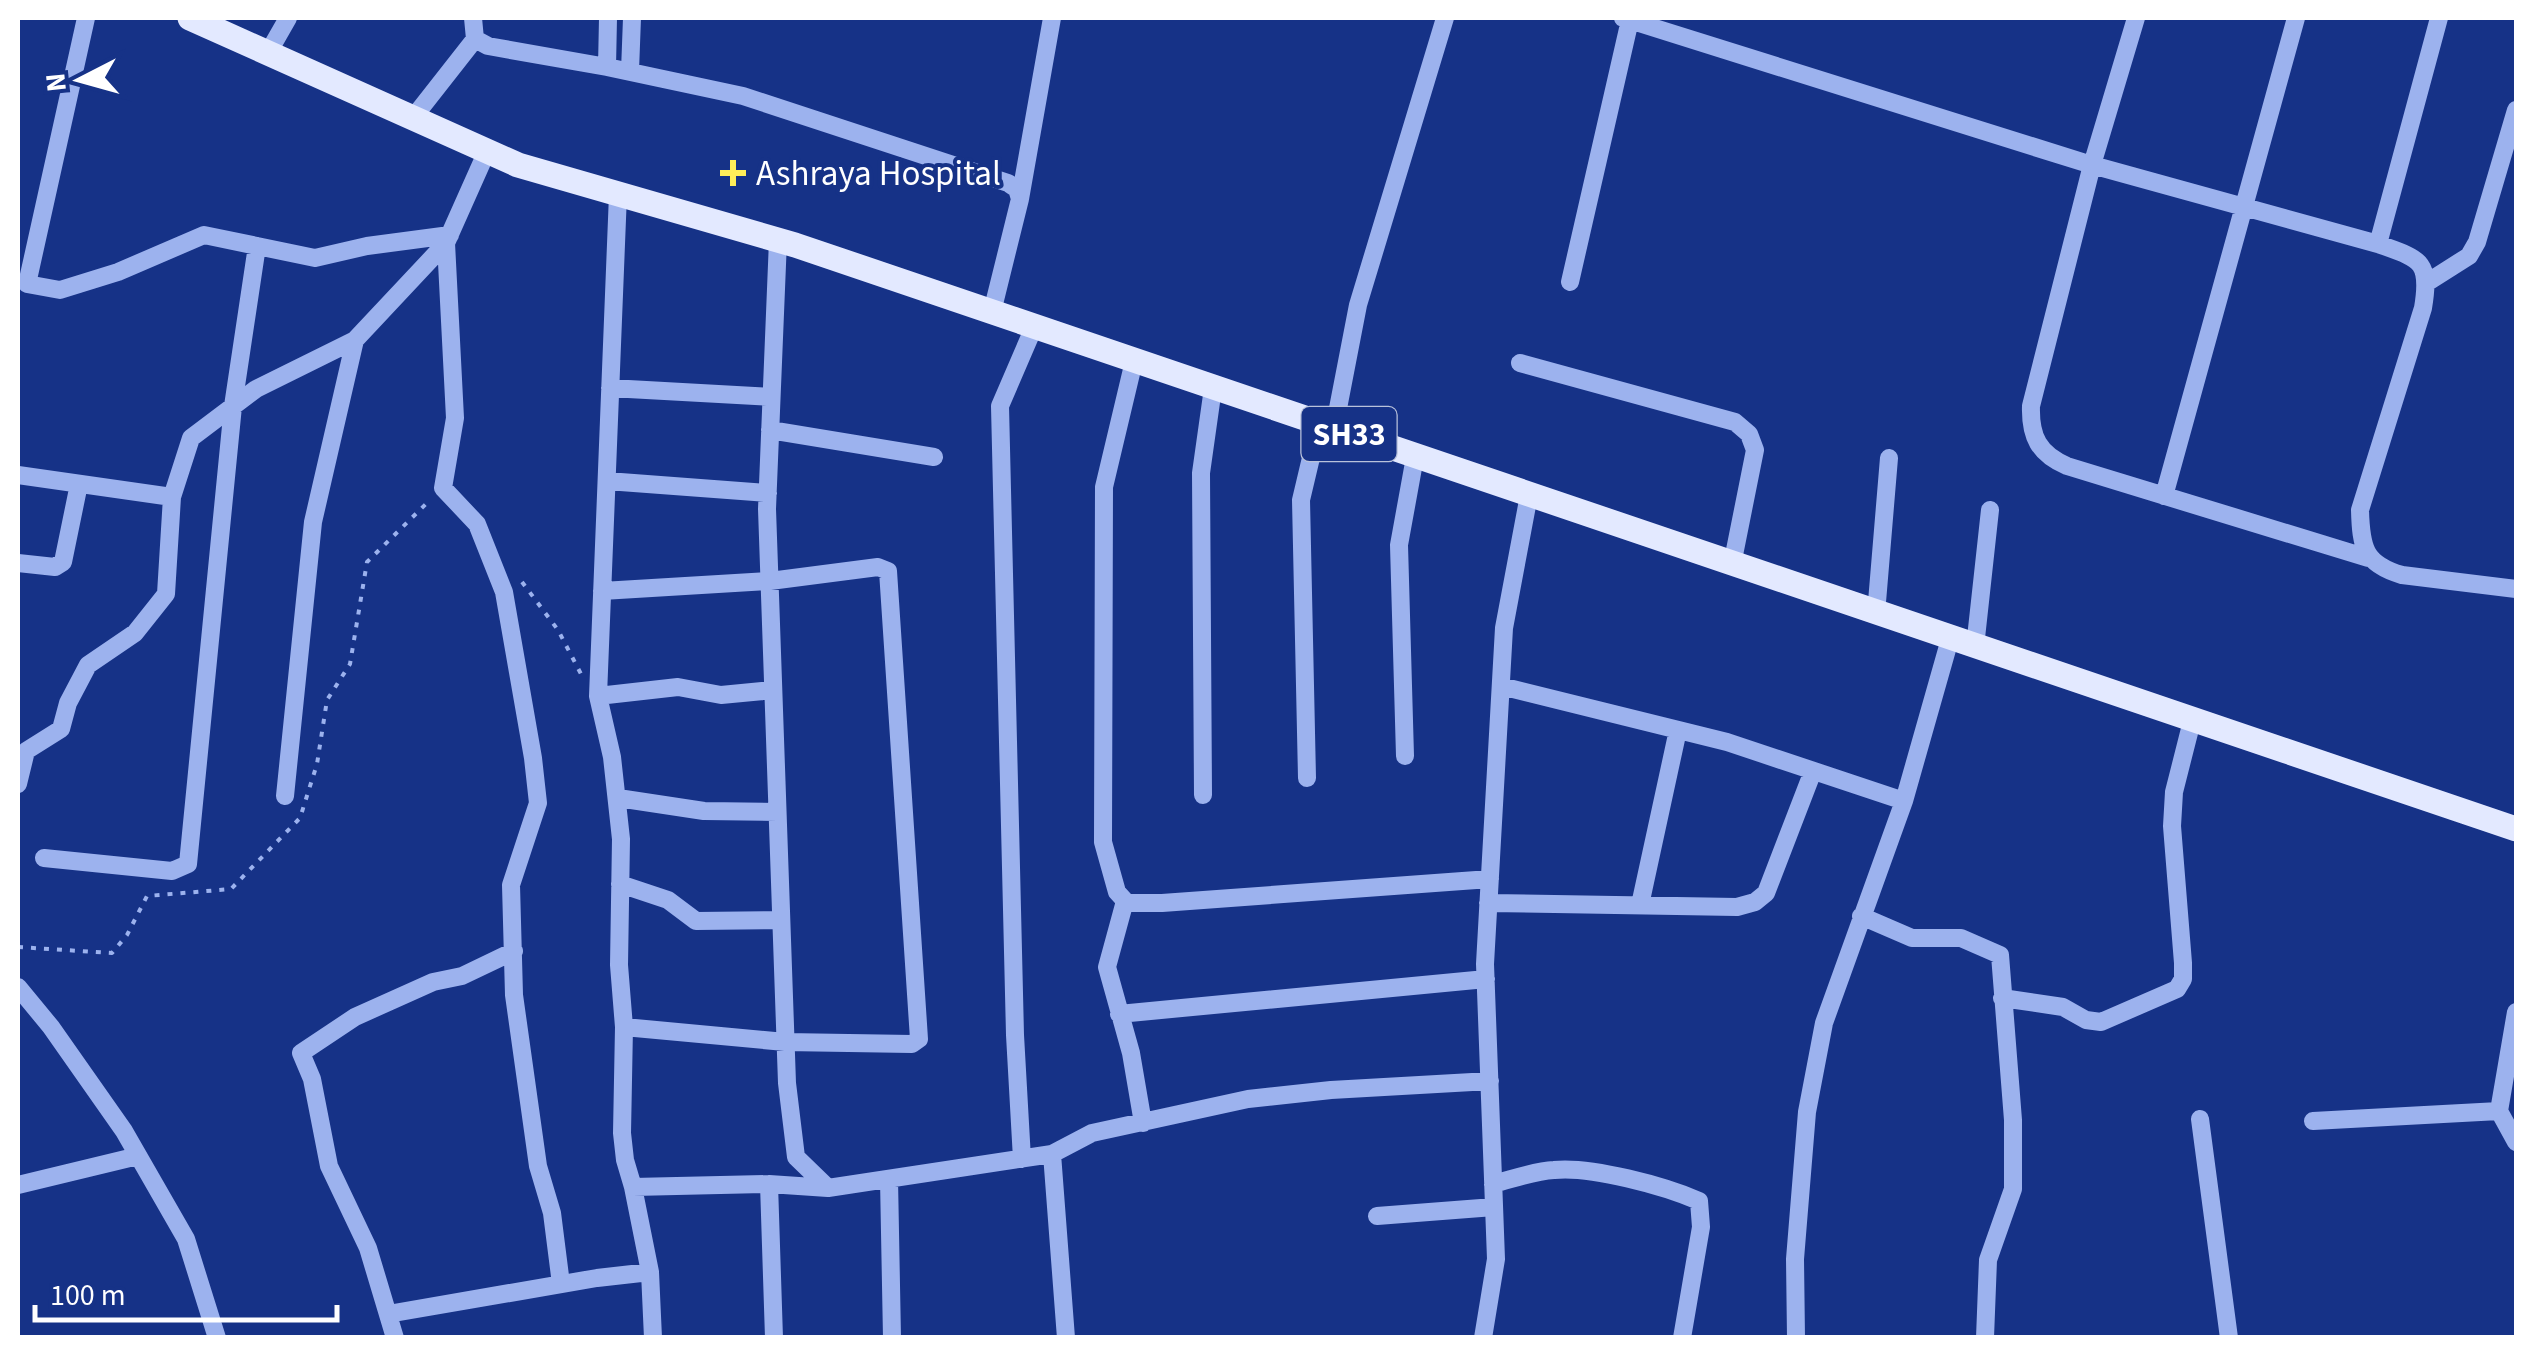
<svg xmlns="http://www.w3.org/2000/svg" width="2534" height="1355" font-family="'Source Sans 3',sans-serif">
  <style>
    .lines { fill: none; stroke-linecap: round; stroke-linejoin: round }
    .path { stroke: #9cb2ee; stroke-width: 4; stroke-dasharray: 5 8; stroke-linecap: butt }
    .minor { stroke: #9cb2ee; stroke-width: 18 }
    .major { stroke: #e3e9ff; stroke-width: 25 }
    .poi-dot { fill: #ffee59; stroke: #163287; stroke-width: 4 }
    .labels { text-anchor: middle; stroke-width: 8; stroke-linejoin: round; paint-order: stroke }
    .shield { fill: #163287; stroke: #b9c2db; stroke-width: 2.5 }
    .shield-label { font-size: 32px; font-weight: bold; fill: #fff }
    .poi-label { font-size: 35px; fill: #fff; stroke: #163287; text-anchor: start }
  </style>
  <rect width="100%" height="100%" fill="#163287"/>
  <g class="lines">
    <path class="path" d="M522 582 558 630 581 674
      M18 947 112 953 127 935 147 896 231 889 300 818 317 764 327 700 350 664 367 562 429 501"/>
    <path class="minor" d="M86 18 27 284 60 290 118 272 204 235 315 258 367 246 450 235
      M473 18 475 39 488 46 607 67 743 96 1008 183 1017 189 1020 199 992 312
      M1623 18 2092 165 2378 244C2420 259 2431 260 2423 308L2360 510C2361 547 2364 564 2402 575L2516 589
      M2136 18 2092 165 2031 406C2030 437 2039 454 2067 466L2368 558
      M268 53 288 18
      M607 67 608 18
      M630 71 632 18
      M413 118 475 39
      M618 194 598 696 612 757 621 839 619 965 624 1027 622 1133 625 1160 633 1187
      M1020 199 1052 18
      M778 240 767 509 787 1083 796 1157 828 1188 1052 1154 1092 1133 1248 1099 1331 1090 1490 1081
      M446 243 455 418 443 488 477 524 504 592 533 758 538 803 511 885 514 995 538 1166 552 1213 561 1284
      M2378 244 2439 18
      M1570 282 1630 20
      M2428 282 2469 256 2477 242 2516 110
      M1134 361 1104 487 1103 842 1117 892 1127 903H1162L1490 879
      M1520 363 1735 422 1749 434 1755 450 1732 565
      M610 388 771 397
      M1334 429 1358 305 1445 18
      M770 430 934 457
      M18 475 172 497
      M607 481 768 493
      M2164 496 2296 18
      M18 563 55 567 63 562 79 484
      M602 591 770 581 878 567 888 571 919 1039 912 1044 785 1042 624 1027
      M1876 614 1889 458
      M1975 647 1990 510
      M1501 686 1727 742 1904 801
      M598 696 678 687 721 695 773 690
      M1405 756 1399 545 1415 457
      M1307 778 1301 500 1319 424
      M18 784 26 751 61 729 68 703 88 665 135 633 166 594 172 497 191 438 256 389 355 340 446 243 487 151
      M1203 795 1201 473 1213 388
      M285 796 313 522 355 340
      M618 798 704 811 777 812
      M44 858 172 871 188 864 233 406 257 246
      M620 884 668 900 696 921 781 920
      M1125 901 1107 967 1131 1053 1143 1123
      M1488 903 1737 907 1755 902 1766 893 1813 771
      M1640 905 1678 730
      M1861 916 1912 938H1961L2000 955 2013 1120V1189L1988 1260 1985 1338
      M18 987 51 1027 124 1131 186 1239 217 1338
      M2002 998 2063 1007 2086 1020 2101 1022 2177 989 2183 979V963L2172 826 2174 792 2192 721
      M2516 1012 2499 1111 2516 1142
      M1119 1014 1486 979
      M2200 1119 2229 1338
      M2313 1121 2499 1111
      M1052 1154 1066 1338
      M1022 1159 1015 1035 1000 406 1034 327
      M889 1179 892 1338
      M769 1184 774 1338
      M1493 1184C1513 1179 1534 1171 1554 1170 1591 1166 1665 1186 1699 1201L1701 1227 1682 1338
      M18 1185 138 1156
      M1377 1216 1494 1207
      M650 1272 653 1338
      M388 1314 597 1278 650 1272 633 1187 769 1184 828 1188
      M395 1338 368 1248 329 1166 312 1079 301 1053 355 1017 433 982 462 976 514 951
      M1483 1338 1496 1259 1485 964 1504 628 1529 495
      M1796 1338 1795 1259 1807 1112 1824 1023 1904 801 1950 639"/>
    <path class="major" d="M190 18 518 165 795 245 2516 829"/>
  </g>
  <path class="poi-dot" d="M728 158h10v10h10v10h-10v10h-10v-10h-10v-10h10z"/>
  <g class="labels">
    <rect class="shield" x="1301.5" y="407" width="95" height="54" rx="8"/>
    <g class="shield-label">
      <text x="1349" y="445">SH33</text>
    </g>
    <g class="poi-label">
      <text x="756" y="185">Ashraya Hospital</text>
    </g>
  </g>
  <rect width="2534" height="1355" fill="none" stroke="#ffffff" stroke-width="40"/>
  <g transform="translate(80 80) rotate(264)" stroke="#163287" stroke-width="8" paint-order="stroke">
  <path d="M0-8L18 38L0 25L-18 38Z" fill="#ffffff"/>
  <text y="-15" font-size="28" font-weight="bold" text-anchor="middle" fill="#ffffff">N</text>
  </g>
  <path d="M35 1305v15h302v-15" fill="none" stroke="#ffffff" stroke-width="5"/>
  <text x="50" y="1305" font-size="30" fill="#ffffff" stroke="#163287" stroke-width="8" paint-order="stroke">100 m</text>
</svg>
